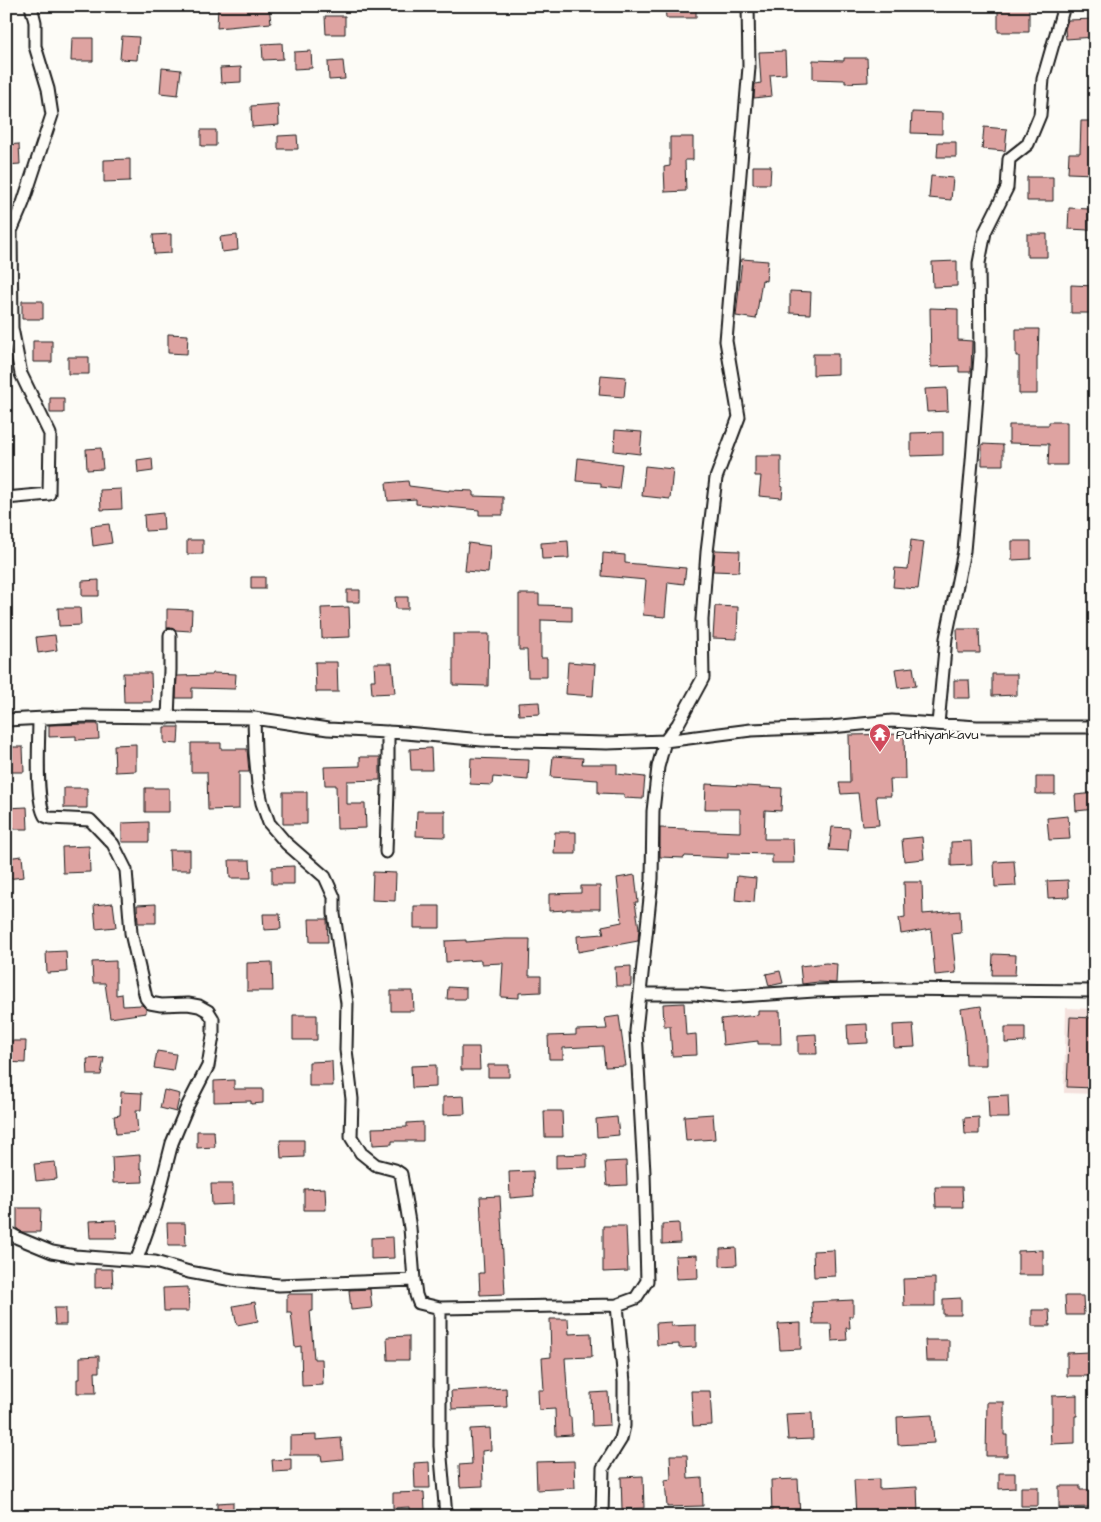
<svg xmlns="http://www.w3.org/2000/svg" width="1101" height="1522" font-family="'Architects Daughter',sans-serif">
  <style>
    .built { fill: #f4e1dd }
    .building { fill: #dea3a1; stroke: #1c1c1c }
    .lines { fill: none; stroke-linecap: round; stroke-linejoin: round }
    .street-casing { stroke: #1c1c1c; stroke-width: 15 }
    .street { stroke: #fdfcf7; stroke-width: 11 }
    .labels { text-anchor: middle; stroke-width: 5; stroke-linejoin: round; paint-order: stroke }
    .poi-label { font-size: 14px; fill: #1c1c1c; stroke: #fdfcf7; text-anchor: start }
  </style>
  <rect width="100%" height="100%" fill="#fdfcf7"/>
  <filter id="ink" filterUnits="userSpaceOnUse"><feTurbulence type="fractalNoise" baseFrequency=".02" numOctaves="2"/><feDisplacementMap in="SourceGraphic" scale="10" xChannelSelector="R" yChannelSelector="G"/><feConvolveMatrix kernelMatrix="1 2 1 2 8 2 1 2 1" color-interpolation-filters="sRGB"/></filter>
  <g filter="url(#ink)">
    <path class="built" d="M1066 1008 1095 1009V1094L1064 1093Z"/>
    <path class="building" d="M218 6H269L271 23 217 28Z
      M665 6H696V18H666Z
      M998 6H1029V32H998Z
      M325 16H345V34H326Z
      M1095 19V37L1066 39 1065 29 1068 20Z
      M122 36 139 37 137 60 120 59Z
      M72 38H93V61H71Z
      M282 43 283 59 263 60 262 44Z
      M311 51 312 68 294 69V52Z
      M785 51 786 74 770 75 772 96 754 98 755 84 761 83 759 52Z
      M844 58H867L868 82 845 83V80L813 79V60L844 61Z
      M343 61 345 79 329 80 328 62Z
      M241 67V82L221 83 220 68Z
      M162 68 181 70 178 95 160 93Z
      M278 104 279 125 252 127 251 106Z
      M912 112 942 113V134L911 133Z
      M1081 121H1095L1094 174 1068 173 1069 153H1080Z
      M984 127 1007 129 1005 151 982 149Z
      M201 130H216V146H201Z
      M297 135 298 149H278V136Z
      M670 137H693V160H685L686 191 665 192 664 167 670 166Z
      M938 142H956V157H937Z
      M19 144 20 164 6 165V145Z
      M130 159V181L104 182V160Z
      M753 166H771L770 184H753Z
      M931 176 953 178 951 200 929 198Z
      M1027 177H1053V201H1027Z
      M1069 208 1089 209V230L1068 229Z
      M171 234V253L154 254 153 235Z
      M1027 234H1047V257H1027Z
      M237 235 238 250 222 252 220 237Z
      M742 259 768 261 766 281 762 280 756 319 736 316Z
      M957 261V286L933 287 932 262Z
      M1071 285 1095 286V313H1071Z
      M790 291 811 292 810 314 790 313Z
      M22 301H43V319H22Z
      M930 308 958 309V340L972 341 971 372H959V366L931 367Z
      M1016 329H1039L1038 356H1037V394H1019V356H1016Z
      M168 334 188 335 187 354 168 353Z
      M33 341H52V362H33Z
      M813 354H838V374L813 375Z
      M68 357H89V374H68Z
      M601 375 626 377 624 397 599 395Z
      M947 388 948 411 927 412 925 389Z
      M50 398H64V413H50Z
      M1049 422H1067V465H1048L1049 444 1009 443V425H1049Z
      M615 430 642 432 640 454 614 451Z
      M943 432V455L911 456V433Z
      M982 444 1003 445V465H982Z
      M101 448 103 469 87 470 86 449Z
      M755 456H781V486L783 487 782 498 759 496 761 476H755Z
      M152 458 153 471 138 473 137 460Z
      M578 458 622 464 619 489 601 487V483L576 481Z
      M645 466 673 469 670 499 642 496Z
      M408 481 409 486 449 491V490L473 491V496L503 497V515H479V510L416 504V499L388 501 386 483Z
      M121 489 122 509 101 510 100 490Z
      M163 513 164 530 145 531 144 515Z
      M109 524 112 543 93 546 91 526Z
      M187 540H203V554H187Z
      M911 540 924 542 918 589 893 587 895 568 908 569Z
      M568 541 569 558 542 559 541 543Z
      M1012 541H1031V559L1012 560Z
      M468 543 490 546 488 573 465 571Z
      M715 550 740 551 739 572 713 571Z
      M603 553 625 555V563L686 568 684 584 668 582 665 617 643 615 646 580 602 576Z
      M251 577H265V589H251Z
      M99 580V596H82V581Z
      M347 590H360V602H347Z
      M519 594H539V605L572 606V621L541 620V658H547V677H528L527 650H519Z
      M395 597H408V609H396Z
      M715 606 738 607 737 639 713 638Z
      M349 607 350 637 322 638 321 608Z
      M58 608H80L81 625 59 626Z
      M167 609 192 610 191 631 175 630 170 628H167Z
      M957 629H979L980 653H958Z
      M453 634H489L488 686 453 685Z
      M55 635 57 650 38 653 36 637Z
      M315 662H337L338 692H316Z
      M568 662 595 664 593 696 566 694Z
      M374 663H392L395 693 372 694 371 680H375Z
      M913 667 916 686 898 688 895 669Z
      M123 673H151L152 702H124Z
      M213 673 236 674 235 689 192 688V698H176L177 676 212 675Z
      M992 674H1017V695L992 696Z
      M954 680H969L970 698H954Z
      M539 702 540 714 519 715 518 703Z
      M84 724H98L99 739 76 740V736L49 737V725Z
      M164 727H179L178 744 164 743Z
      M904 734 905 779H890L891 796H876L879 825 862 826 858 793 841 794 839 783H850L849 735Z
      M191 743H221V749H247L249 772H239V809L208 810 207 772H191Z
      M136 744V771L115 772 114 745Z
      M6 747H23L24 772H6Z
      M431 748 432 770H411L410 749Z
      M553 756 583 758 582 764H617V774L645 777 643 799 624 798V794L598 793V780L551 777Z
      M360 757H380V780L347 781V804H365L366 828 337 829 336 785H325L324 767 360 766Z
      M471 758 529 760 528 780 493 777 492 785 470 784Z
      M1036 777H1055V794H1036Z
      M706 784 782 788 781 811 765 810 764 839H793L794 863H772V854L728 853V858L685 856 684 858 660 857V828L686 829V830L740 832V809H705Z
      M64 788H87V808H64Z
      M145 788H169V812H145Z
      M283 792H307V824H283Z
      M1095 793V809L1076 811 1075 795Z
      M27 807 28 829H6V808Z
      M417 811H445V837L416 836Z
      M1068 816 1070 839 1049 840 1047 818Z
      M149 822V842H122V823Z
      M832 827 850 828 848 851 829 850Z
      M555 832H576V854H554Z
      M922 837 924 859 904 861 902 839Z
      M971 841 972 865 951 866V842Z
      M89 846 90 872 63 873 62 847Z
      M169 850H190V870H170Z
      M22 856 24 877 6 879V858Z
      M229 860H250L251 878H230Z
      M1014 861 1016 886 995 887 994 862Z
      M294 866V884H272V867Z
      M373 872 396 873 395 901 372 900Z
      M635 875 638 902H635L639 928 638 941 578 952 577 936 604 934 602 926 622 922 617 878Z
      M737 876 756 878 754 902 735 900Z
      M1068 880 1069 897 1048 898 1047 881Z
      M904 882H922L923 914 960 911 961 933 952 934 956 973 935 975 931 929 901 934 899 918 905 917Z
      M581 886H600V909H566V910L549 911V894L581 893Z
      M113 903 116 927 96 929 94 905Z
      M156 904V923H138L137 905Z
      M414 906H440V928H414Z
      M263 914H280L281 929 264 930Z
      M309 919H327L328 942H310Z
      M505 939H530L529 976H541V992L519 993V998L501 997 503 963 481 964V960L446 962 445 941 466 940V942Z
      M66 951 67 972 47 973 46 952Z
      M993 954 1016 955 1015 975H992Z
      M116 961V995L122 994 123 1006 142 1005 146 1009V1013L110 1018 105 983H93L92 962Z
      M272 962 273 991H247V963Z
      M826 963 837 964 836 983 818 982 802 984 800 966Z
      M631 966V986H616L615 967Z
      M780 971 783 983 769 986 766 974Z
      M448 987 466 988V999H447Z
      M391 991H413L414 1011H391Z
      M684 1003 686 1035 696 1034 697 1055 672 1056 670 1026H664L663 1004Z
      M981 1006 986 1040V1065H966L965 1035 961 1009Z
      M758 1011H780L781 1044H758V1041L723 1045 721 1019 758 1015Z
      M293 1015H317V1040H293Z
      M619 1016 626 1066 605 1067 603 1046 563 1048V1059H549L548 1036 576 1035V1030L607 1029 605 1018Z
      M1070 1017 1095 1018V1088L1067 1087Z
      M867 1024 868 1043 848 1044 847 1025Z
      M913 1024 915 1047 894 1048 893 1025Z
      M1005 1027H1025V1042L1005 1043Z
      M816 1034 817 1054H798V1035Z
      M6 1041H26L25 1063 6 1062Z
      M461 1047H479L480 1070H461Z
      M157 1051 176 1054 173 1071 154 1068Z
      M104 1058 101 1075H88L87 1059Z
      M332 1061 333 1086H309V1062Z
      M436 1065V1087L412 1088 411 1066Z
      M488 1065H509V1077H488Z
      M234 1080V1089H263V1103L251 1104V1101L214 1102V1081Z
      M164 1090 180 1094 176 1112 160 1108Z
      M121 1092 142 1093 141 1110H136L138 1132 116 1134 114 1116 120 1115Z
      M1008 1095 1009 1118H989L988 1096Z
      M464 1096 465 1114 443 1115V1097Z
      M544 1111H562L563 1137H545Z
      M713 1114 715 1139 686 1141 684 1116Z
      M617 1117 619 1135 597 1137 596 1119Z
      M979 1117V1134H965L964 1118Z
      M423 1122V1141H392V1144L373 1145 372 1128 407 1127V1123Z
      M197 1131H214L215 1147 197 1148Z
      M280 1140H304V1157L281 1158Z
      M587 1154V1167L556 1168V1155Z
      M140 1155V1168L142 1169 143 1182 113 1183 112 1157Z
      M626 1161 627 1185 607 1186 605 1162Z
      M55 1162 57 1179 36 1181 34 1164Z
      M533 1171 534 1196 510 1198 509 1172Z
      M211 1184H233V1204L212 1205Z
      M935 1187H962L963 1207H936Z
      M325 1188 326 1210H304V1189Z
      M500 1196 505 1294 480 1295 479 1273H484L480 1197Z
      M17 1208H41L40 1232H22L17 1229Z
      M116 1220 117 1238H90L89 1221Z
      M167 1223H185L186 1245H168Z
      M679 1223 680 1243 662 1244V1224Z
      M603 1226H626L628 1271 603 1272Z
      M393 1237 394 1258 371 1259V1238Z
      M736 1248 737 1265 720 1266V1249Z
      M834 1250 835 1276 814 1277 813 1251Z
      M1043 1250V1275H1018V1251Z
      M697 1255 698 1278 676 1279 675 1256Z
      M95 1269H112L113 1287 95 1288Z
      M935 1278V1306H904L903 1279Z
      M188 1287 189 1311H164L163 1288Z
      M370 1289 372 1308 351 1310 349 1290Z
      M287 1294H313V1311H310L314 1359H322L323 1385 302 1386 301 1346 295 1347 291 1312H287Z
      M1065 1296H1083L1084 1315H1066Z
      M961 1298V1315H943V1299Z
      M853 1300V1316H849L850 1328H846L847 1340 832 1341 831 1324H813L812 1302Z
      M255 1302 258 1321 237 1325 233 1306Z
      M54 1308H66V1325H55Z
      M1032 1310H1049L1050 1326H1032Z
      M550 1319H568L569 1334 591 1333 592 1357 565 1358 569 1417H571L572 1435 556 1436 555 1409 539 1410 538 1390H544L542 1358 551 1357Z
      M671 1322V1326L696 1325V1347L679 1348V1344L657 1345 656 1323Z
      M801 1323V1349L780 1350 778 1324Z
      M409 1336V1360H388L387 1337Z
      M925 1340H949V1361H926Z
      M1090 1352 1091 1376H1067V1353Z
      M99 1356V1372H95L96 1393H77V1379H80V1357Z
      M506 1388 507 1407 452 1409 451 1391Z
      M691 1391H710L712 1425 693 1426Z
      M608 1392 610 1425 592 1426 591 1393Z
      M1077 1395V1416H1075V1443L1051 1444 1050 1424H1052V1396Z
      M987 1402H1004V1435H1007V1456H986Z
      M812 1413 813 1439 788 1440 786 1414Z
      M932 1415 934 1443 898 1445 897 1417Z
      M490 1428 491 1450 482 1451 483 1486 460 1487 459 1465 472 1464 470 1429Z
      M316 1435V1440L341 1438 343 1459 322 1461 321 1455H290V1436Z
      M670 1455H687L688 1479 702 1478 703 1506 667 1507 665 1480 671 1479Z
      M291 1459V1471L273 1472 272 1460Z
      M574 1461 575 1488 537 1490 536 1462Z
      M429 1462 430 1488H415L414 1463Z
      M999 1473H1015V1488L999 1489Z
      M643 1476 644 1508 622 1509 621 1477Z
      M798 1479 800 1516H772L771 1480Z
      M879 1479V1489L917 1487 918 1514 856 1516 854 1480Z
      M1059 1486H1080V1490H1095V1507L1059 1508Z
      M1021 1487H1038V1506H1021Z
      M424 1492 425 1510 410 1511V1507L393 1508V1493Z
      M233 1502V1516H217V1503Z"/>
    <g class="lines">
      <g class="street-casing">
        <path id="street" d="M6 498 49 494 50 434 21 374 12 328 11 231 23 203 52 115 48 89 35 46V22L31 6
          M168 718 170 670V635
          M39 719C39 740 35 800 45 816L50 818 90 820 113 844 126 870 131 933 146 998 150 1003 161 1005 188 1004 199 1006 208 1011 213 1019V1036L208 1066 187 1107 172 1143 156 1206 137 1259
          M6 720 84 716 254 718 328 729 406 733 482 740 607 743 665 741 678 724 703 678 702 620 707 552 716 478 739 417 726 341 749 67 748 6
          M938 724 946 638 964 551 972 461 980 356 979 263 985 232 1007 188 1009 159 1028 144 1040 115 1043 79 1064 6
          M386 852 388 789V732
          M640 994H695L724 997 814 991 887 989 1095 991
          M6 1231 18 1238 52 1252 75 1256 155 1262 189 1272 238 1281 279 1285 414 1280 410 1228 401 1174 395 1170 376 1165 361 1153 351 1137 352 1099 346 1050 347 1003 334 914V897L325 877 286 843 269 823 262 803 258 784 255 753 254 718
          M414 1280 416 1295 419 1303 440 1308 617 1305 636 1298 647 1281 644 1173 636 1031 652 879 653 811 658 767 665 741 751 730 831 727 892 721 977 727H1095
          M440 1308V1446L446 1516
          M602 1516 603 1468 621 1439 624 1426V1382L617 1305"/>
      </g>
      <use href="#street" class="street"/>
    </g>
  </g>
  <defs>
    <g id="temple-pin" transform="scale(1.125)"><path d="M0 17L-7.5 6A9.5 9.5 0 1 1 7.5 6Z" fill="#d1495b" stroke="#fdfcf7"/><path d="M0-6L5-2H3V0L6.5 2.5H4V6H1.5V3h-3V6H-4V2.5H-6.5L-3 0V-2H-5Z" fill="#fff"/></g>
  </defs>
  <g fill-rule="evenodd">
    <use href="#temple-pin" x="880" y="734"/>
  </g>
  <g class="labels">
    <g class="poi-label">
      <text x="896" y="739">Puthiyankavu</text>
    </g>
  </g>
  <rect width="1101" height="1522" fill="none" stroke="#fdfcf7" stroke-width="25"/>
  <rect x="12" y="12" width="1076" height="1497" fill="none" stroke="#1c1c1c" stroke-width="2" filter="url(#ink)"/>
</svg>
